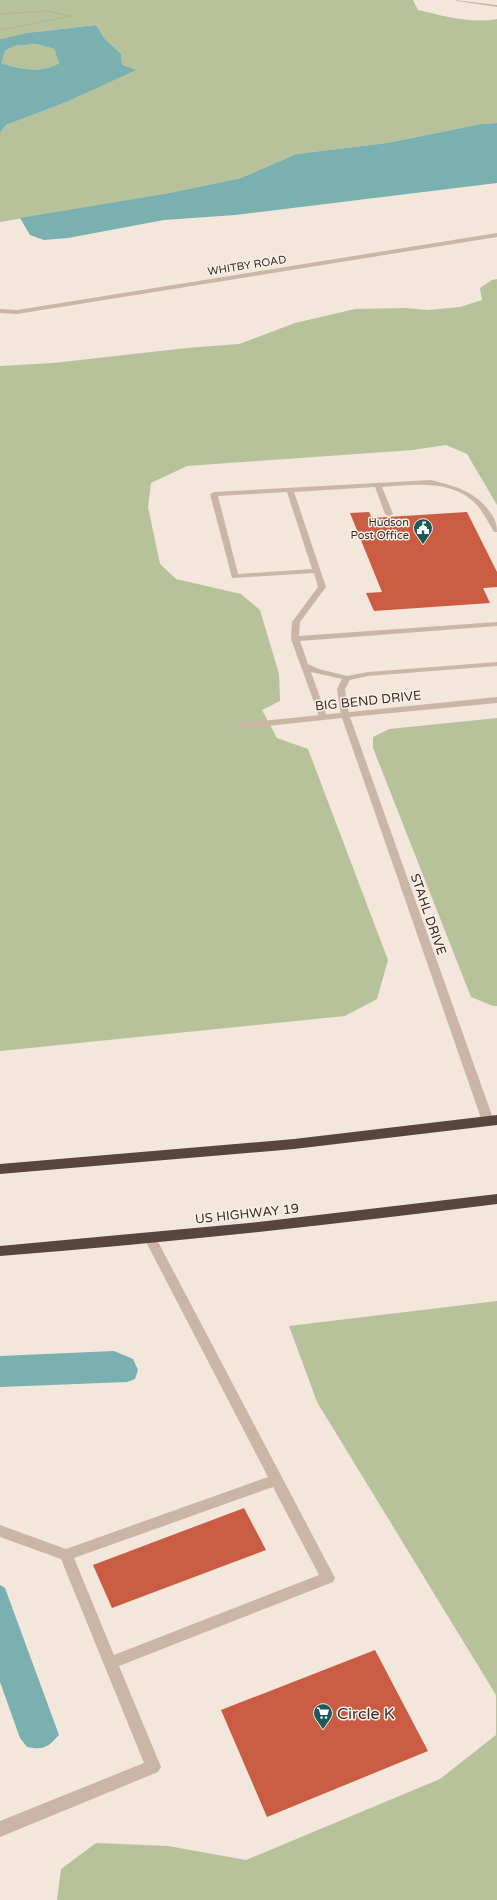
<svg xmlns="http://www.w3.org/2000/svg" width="497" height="1900" font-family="'Varela Round',sans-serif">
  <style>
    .green { fill: #b7c29b }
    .water { fill: #7ab0b0; fill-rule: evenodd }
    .building { fill: #c95c43 }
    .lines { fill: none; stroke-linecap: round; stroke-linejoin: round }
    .path { stroke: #b79f91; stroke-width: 1; stroke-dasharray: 1 1; stroke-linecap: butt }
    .lane { fill: #cbb5a7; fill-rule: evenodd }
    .street { fill: #cbb5a7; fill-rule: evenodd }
    .highway { fill: #58453f; fill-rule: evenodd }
    .labels { text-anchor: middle; stroke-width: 3; stroke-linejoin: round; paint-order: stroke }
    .far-street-label { font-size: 11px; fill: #372c28; stroke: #faf1e8 }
    .far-poi-label { font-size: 11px; fill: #372c28; stroke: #faf1e8; text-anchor: end }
    .street-label { font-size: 13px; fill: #372c28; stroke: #faf1e8 }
    .near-poi-label { font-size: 16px; fill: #372c28; stroke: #faf1e8; text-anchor: start }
  </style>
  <rect width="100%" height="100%" fill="#f3e6db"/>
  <path class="green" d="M0 0H413L418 10C444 16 471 24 497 19V123L481 124 387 143 296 154 241 178 169 193 0 222V133L6 125 64 103 93 89 122 65 121 54 104 38 95 25 26 33 0 39Z
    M36 44 54 49 59 63C42 74 19 69 0 63L5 51 14 46Z
    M497 279V505L467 454 446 445 413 450 187 466 151 483 148 507 160 564 176 579 241 594 260 610 279 674 280 701 262 710 277 738 308 749 388 960 377 999 345 1016 0 1051V366L53 363 187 348 239 344 295 323 355 309 406 308 428 310 460 307 482 300 480 288 492 280Z
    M497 718V1006H493L471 997 373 748V737L389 729Z
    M497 1301V1900H57L61 1869 96 1843 168 1846 246 1860 440 1779 496 1735V1695L317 1402 289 1326Z"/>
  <path class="water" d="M96 25 104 38 121 54 122 65 136 70 64 103 6 125 0 133V39L26 33ZM36 44 54 49 59 63C42 74 18 69 1 63L5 51 14 46Z
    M497 123V183L235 215 164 220 68 238 44 240 30 235 20 218 169 193 241 178 296 154 387 143 481 124Z
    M114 1351 133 1359 138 1370 135 1379 127 1382 0 1387V1356Z
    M0 1585 5 1588 59 1735C47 1748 44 1750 27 1747L20 1738 0 1682Z"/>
  <path class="building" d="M369 512 372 518 467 512 497 572V587L483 588 490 603 374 611 366 593 382 592 350 513Z
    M244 1508 266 1550 112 1608 93 1565Z
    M375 1650 428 1751 267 1817 221 1710Z"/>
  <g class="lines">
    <path class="path" d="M0 14 47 11 69 16
      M0 30 71 16"/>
    <path class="lane" d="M431 480C455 486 475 491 490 512 495 519 497 524 497 532H494C488 522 483 511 475 503 450 479 413 485 382 487L393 514 389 516 385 514 375 487 294 492 326 587 300 622 299 636 497 622V626L300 641 308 664 319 669 347 676 368 672 497 662V666L368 676 350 680 345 689 349 715 345 718 341 715 337 689 342 679 311 672 327 717 326 719H320L291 639 292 622 318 587 314 573 232 578 210 494 214 492ZM287 492 312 569 238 574 218 496Z
      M150 1234 154 1235 156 1238 335 1578 333 1582 119 1666 161 1767 158 1772 0 1837V1821L144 1763 61 1559 0 1537V1525L66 1549 268 1477 144 1238 146 1235ZM273 1487 319 1575 114 1655 74 1558Z"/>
    <path class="street" d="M455 0 497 5V7L457 1Z
      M497 233V237L17 314 0 313V309L17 310Z
      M497 697V703L350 717 494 1121 492 1124H484L482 1121 342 718 241 729 237 726 241 723Z"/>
    <path class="highway" d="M497 1115V1125L294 1149 0 1174V1164L294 1139Z
      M497 1194V1204C332 1225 166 1243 0 1256V1246L249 1223Z"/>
  </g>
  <defs>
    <g id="civic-pin" transform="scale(1)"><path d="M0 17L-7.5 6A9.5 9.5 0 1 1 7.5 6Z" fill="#1c595a" stroke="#faf1e8"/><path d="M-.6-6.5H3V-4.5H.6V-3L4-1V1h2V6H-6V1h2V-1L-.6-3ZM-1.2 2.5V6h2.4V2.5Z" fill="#fff"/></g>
    <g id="supermarket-pin" transform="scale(1)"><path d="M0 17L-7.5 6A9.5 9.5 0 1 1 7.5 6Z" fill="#1c595a" stroke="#faf1e8"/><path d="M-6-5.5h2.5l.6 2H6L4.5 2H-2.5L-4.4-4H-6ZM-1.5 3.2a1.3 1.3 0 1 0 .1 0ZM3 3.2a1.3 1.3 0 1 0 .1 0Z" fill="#fff"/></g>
  </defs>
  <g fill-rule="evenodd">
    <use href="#civic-pin" x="423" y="528"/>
    <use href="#supermarket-pin" x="323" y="1713"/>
  </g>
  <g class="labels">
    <g class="far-street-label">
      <text transform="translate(247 265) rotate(-9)" y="4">WHITBY ROAD</text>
    </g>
    <g class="far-poi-label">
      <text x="409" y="526">Hudson<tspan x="409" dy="13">Post Office</tspan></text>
    </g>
    <g class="street-label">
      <text transform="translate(368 700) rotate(-6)" y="5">BIG BEND DRIVE</text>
      <text transform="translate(429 914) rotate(71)" y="5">STAHL DRIVE</text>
      <text transform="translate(247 1213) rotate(-6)" y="5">US HIGHWAY 19</text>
    </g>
    <g class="near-poi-label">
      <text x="337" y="1719">Circle K</text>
    </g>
  </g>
</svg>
